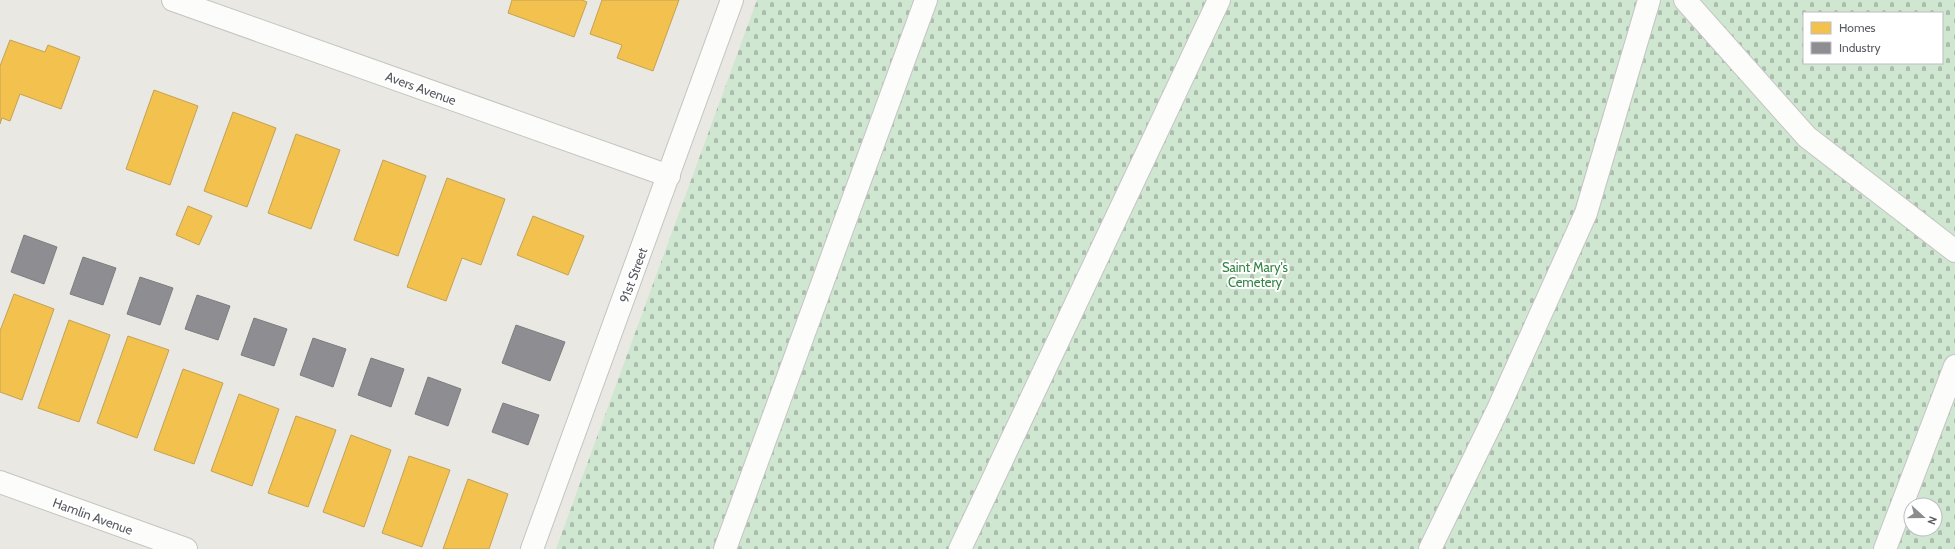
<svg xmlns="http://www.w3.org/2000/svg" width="1955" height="549" font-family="Cabin,sans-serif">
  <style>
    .cemetery { fill: url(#cemetery-stones); fill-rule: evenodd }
    .homes { fill: #f2c14e; stroke: #c4a254 }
    .industry { fill: #8d8d92; stroke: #7d7e83 }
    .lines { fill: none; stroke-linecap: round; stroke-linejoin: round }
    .minor-casing { stroke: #c5c4c4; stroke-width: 24 }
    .minor { stroke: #fcfcfb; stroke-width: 22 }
    .labels { text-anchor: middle; stroke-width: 4; stroke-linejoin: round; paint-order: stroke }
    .street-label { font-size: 13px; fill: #585a61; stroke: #fff }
    .park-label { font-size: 13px; fill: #338545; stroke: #fff }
  </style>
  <defs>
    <pattern id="cemetery-stones" width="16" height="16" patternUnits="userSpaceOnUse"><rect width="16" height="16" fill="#cfe6d0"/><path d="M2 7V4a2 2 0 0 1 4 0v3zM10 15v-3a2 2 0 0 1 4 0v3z" fill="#abbdac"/></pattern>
  </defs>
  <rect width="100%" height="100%" fill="#e9e8e2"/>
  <path class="cemetery" d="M757 0H1955V549H556ZM1804 13H1942V63H1804ZM1911 505H1935V529H1911Z"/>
  <path class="homes" d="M512 0H582L587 2 574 37 508 13Z
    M602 0H679L653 71 617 58 622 45 590 34Z
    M10 40 45 52 48 45 80 57 61 109 20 94 10 121 2 118 0 124V66Z
    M154 90 198 106 170 185 126 169Z
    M233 112 276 128 247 207 204 191Z
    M296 134 340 150 311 229 268 213Z
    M383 160 426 176 398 256 354 240Z
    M447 178 505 199 481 265 462 258 446 301 407 287Z
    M188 206 212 216 199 245 176 235Z
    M533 216 584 236 568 275 517 255Z
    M14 294 54 309 22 400 0 392V331Z
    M69 320 110 335 79 422 38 408Z
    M128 336 169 350 137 438 97 423Z
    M183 369 223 383 194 464 154 450Z
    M239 394 279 409 252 486 211 471Z
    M296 416 336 430 308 507 268 493Z
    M351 435 391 450 364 527 323 512Z
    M409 456 450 470 422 547 382 533Z
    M468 479 508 494 489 549H443Z"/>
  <path class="industry" d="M24 235 57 247 44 284 11 272Z
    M83 257 116 268 103 305 70 294Z
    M140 277 173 288 160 325 127 314Z
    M197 295 230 306 218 340 185 329Z
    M254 318 287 329 274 366 241 355Z
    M516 325 565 342 550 381 502 363Z
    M313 338 346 349 333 387 300 375Z
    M371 358 404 369 391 407 358 395Z
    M428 377 461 389 448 426 415 414Z
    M503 403 539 415 528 445 492 432Z"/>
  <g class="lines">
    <g class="minor-casing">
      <path id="minor" d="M173 0 669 176
        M1685 0 1807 137 1955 251
        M0 482 186 549
        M532 549 732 0
        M725 549 926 0
        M960 549 1219 0
        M1430 549 1499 407 1586 213 1649 0
        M1885 549 1955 366"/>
    </g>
    <use href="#minor" class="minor"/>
  </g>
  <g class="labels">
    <g class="street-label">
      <text transform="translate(421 88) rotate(20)" y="5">Avers Avenue</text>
      <text transform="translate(633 275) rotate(-70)" y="5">91st Street</text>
      <text transform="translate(93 516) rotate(20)" y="5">Hamlin Avenue</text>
    </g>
    <g class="park-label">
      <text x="1255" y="272">Saint Mary's<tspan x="1255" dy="15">Cemetery</tspan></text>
    </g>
  </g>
  <rect x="1803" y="12" width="140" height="52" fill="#ffffff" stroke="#bcbdc0"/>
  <rect x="1811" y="22" width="20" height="12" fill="#f2c14e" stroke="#bcbdc0"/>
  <text x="1839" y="32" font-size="12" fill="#585a61">Homes</text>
  <rect x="1811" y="42" width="20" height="12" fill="#8d8d92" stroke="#bcbdc0"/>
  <text x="1839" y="52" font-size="12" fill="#585a61">Industry</text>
  <g transform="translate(1923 517) rotate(111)"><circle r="19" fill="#ffffff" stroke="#bcbdc0"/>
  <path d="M0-3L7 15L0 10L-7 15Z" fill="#8b8c8e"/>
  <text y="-6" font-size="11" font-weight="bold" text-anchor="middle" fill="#585a61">N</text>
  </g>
</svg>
